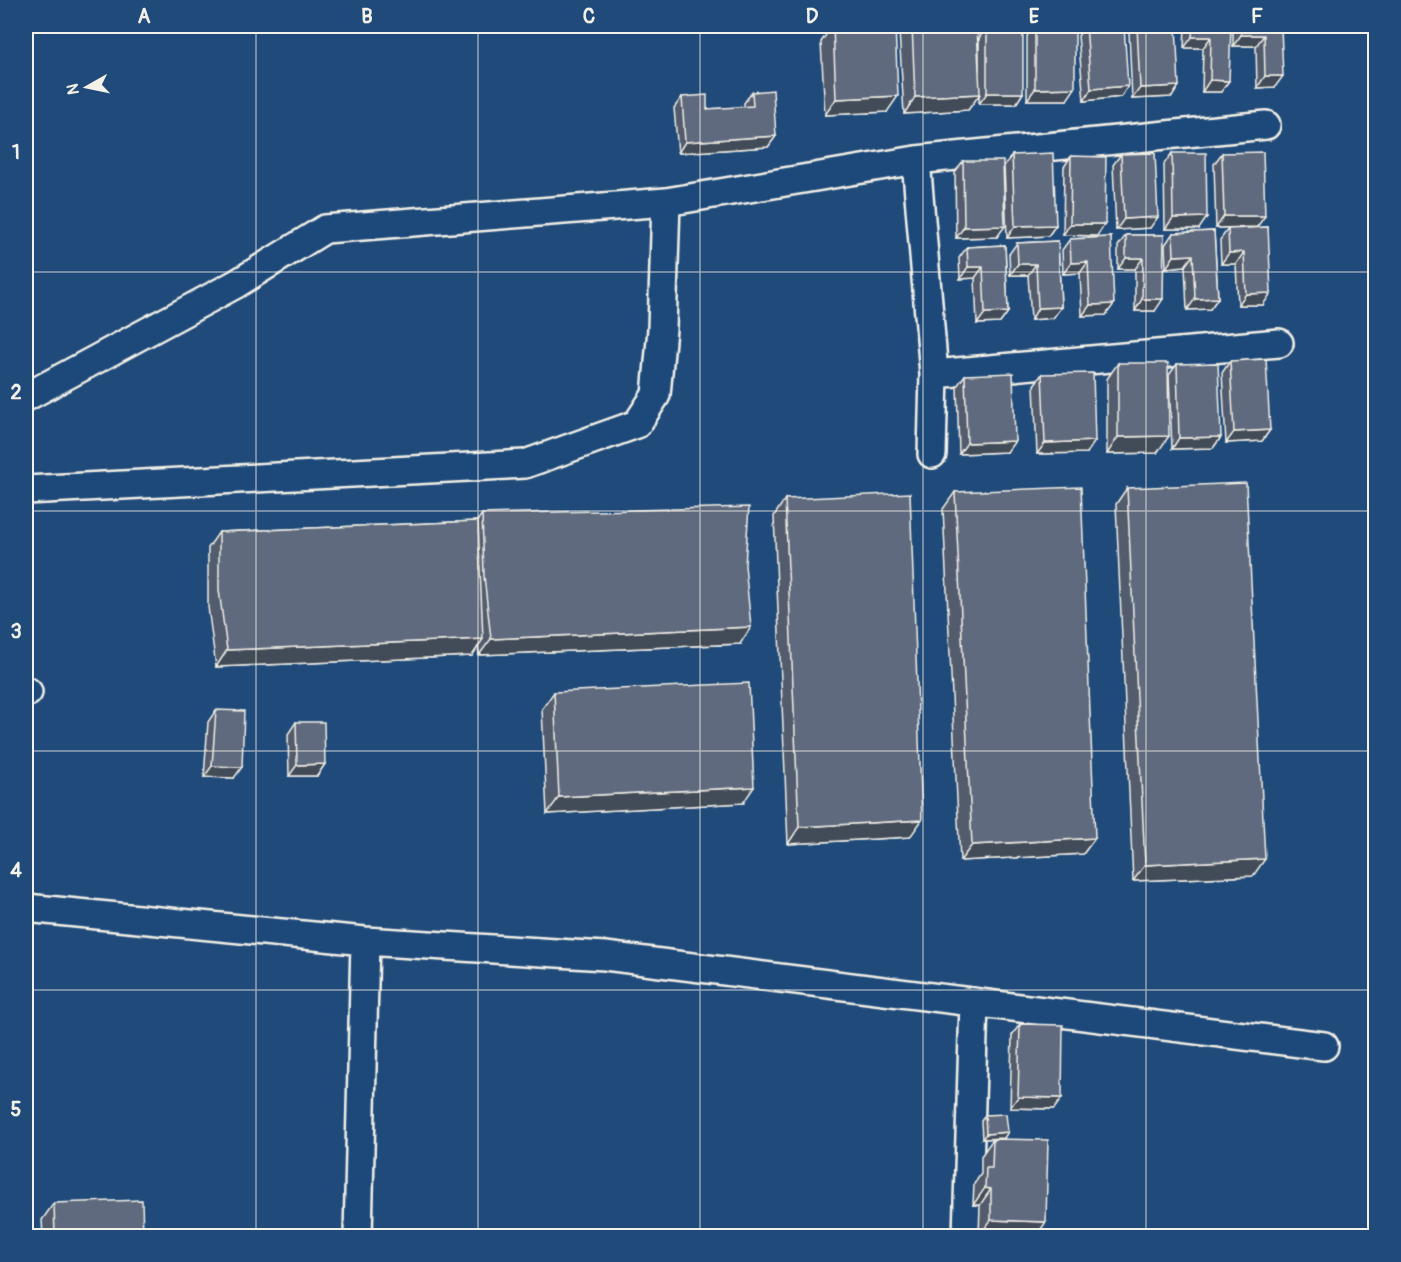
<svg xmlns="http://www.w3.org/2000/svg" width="1401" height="1262" font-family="Pangolin,sans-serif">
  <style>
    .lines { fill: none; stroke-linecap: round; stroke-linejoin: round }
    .minor-casing { stroke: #f4f1e8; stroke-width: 32 }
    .minor { stroke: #1f4a7a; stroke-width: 27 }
    .wall { fill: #525c6d; stroke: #f4f1e8; stroke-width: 1.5 }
    .shaded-wall { fill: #424b59; stroke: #f4f1e8; stroke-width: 1.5 }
    .building { fill: #5f6b7f; stroke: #f4f1e8; stroke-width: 1.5 }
    .grid { fill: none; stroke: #f4f1e8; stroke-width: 1.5; stroke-opacity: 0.55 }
    .neatline { fill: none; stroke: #f4f1e8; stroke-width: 2 }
    .grid-label { font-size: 20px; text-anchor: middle; font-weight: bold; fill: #f4f1e8 }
  </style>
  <rect width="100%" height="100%" fill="#1f4a7a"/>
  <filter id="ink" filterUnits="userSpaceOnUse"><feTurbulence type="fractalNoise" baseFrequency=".0167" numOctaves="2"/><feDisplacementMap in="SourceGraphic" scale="12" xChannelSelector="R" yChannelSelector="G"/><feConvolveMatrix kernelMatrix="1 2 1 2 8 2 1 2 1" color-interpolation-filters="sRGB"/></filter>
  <g filter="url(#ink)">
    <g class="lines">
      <g class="minor-casing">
        <path id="minor" d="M916 160 1266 125
          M934 374 1279 343
          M26 397 236 284 325 229 666 202
          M26 490 525 464 637 424 656 395 662 329 666 202 916 160 934 374 932 454
          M26 692H28
          M26 908 365 941 605 956 1324 1046
          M358 1236 365 941
          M967 1236 974 1002"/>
      </g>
      <use href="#minor" class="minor"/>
    </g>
    <path class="wall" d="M832 26 887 112 825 115 821 42Z
      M903 26H977L979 72V38L987 27 1023 93 1016 104H979V95L968 110 904 114 899 30Z
      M1034 26H1075L1067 100H1027V36Z
      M1085 26H1124L1121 97 1084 101 1078 36Z
      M1134 26H1176L1172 97 1132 99 1129 33Z
      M1185 26H1231L1221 92H1202L1203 48H1184Z
      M1233 26H1281L1275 87 1257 88 1256 46H1233Z
      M752 92 776 136 768 147 678 153 674 108 682 97 707 109 744 107V103Z
      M1172 153 1199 229H1165L1164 164Z
      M1222 153 1257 227 1216 228 1214 164Z
      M1121 154 1150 228 1116 230 1113 165Z
      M1012 155 1056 225 1048 236 1007 238 1004 166Z
      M1071 156 1105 224 1097 236 1063 235 1064 167Z
      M963 161 997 237 956 238 955 172Z
      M1268 227 1263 305H1238L1236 264H1221L1220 240 1228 229Z
      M1214 231 1218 298 1210 309 1187 310 1185 266 1166 268 1165 245 1173 233Z
      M1126 235H1164L1155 311H1135V269H1118V246Z
      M1111 237 1106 315 1082 316 1080 273 1063 274 1062 250 1070 239Z
      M1058 241 1061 307 1053 318 1031 320 1028 275H1010L1009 254 1017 243Z
      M1005 245 1008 312 1000 323 977 324 975 278 960 279 959 258 967 247Z
      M1230 361 1270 430 1262 441 1226 443 1222 373Z
      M1118 363 1157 453 1107 454V379Z
      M1177 364 1221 437 1213 448 1172 449 1169 375Z
      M1042 374 1087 453 1037 454 1034 385Z
      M965 375 1007 452 959 454 957 386Z
      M1127 488 1253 876 1133 881 1116 504Z
      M955 492 1095 838 1083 854 960 861 943 509Z
      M785 499 910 837 788 844 774 516Z
      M482 514 740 644 479 655 478 646 472 656 216 667 208 607V548L219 532 477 521Z
      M554 692 743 803 547 814 542 709Z
      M216 710 234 778 204 777 208 722Z
      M296 722 325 764 317 776H289L288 734Z
      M1020 1024 1054 1109 1010 1108 1012 1035Z
      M985 1115 1004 1138 982 1139 981 1121Z
      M993 1139 1036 1236H979L980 1205H973L974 1184 981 1174V1156Z
      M54 1203 143 1236H43L42 1220Z"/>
    <path class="shaded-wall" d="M1241 35H1264L1256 46H1233Z
      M1192 37H1211L1203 48H1184Z
      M1265 76H1283L1275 87 1257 88Z
      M1210 80 1229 81 1221 92H1202Z
      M1128 86 1121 97 1084 101 1091 89Z
      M1179 86 1172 97 1132 99 1140 88Z
      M1075 88 1067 100H1027L1035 89Z
      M987 93H1023L1016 104H979Z
      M980 94 968 110 904 114 915 97Z
      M898 96 887 112 825 115 836 99Z
      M776 136 768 147 678 153 685 142Z
      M1224 216H1265L1257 227 1216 228Z
      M1158 217 1150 228 1116 230 1124 219Z
      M1207 217 1199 229H1165L1173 218Z
      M1070 224H1105L1097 236 1063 235Z
      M1056 225 1048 236 1007 238 1015 226Z
      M1005 226 997 237 956 238 964 227Z
      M1244 252 1236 264H1221L1229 253Z
      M1193 255 1185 266 1166 268 1174 256Z
      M1126 258H1143L1135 269H1118Z
      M1088 262 1080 273 1063 274 1071 263Z
      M1018 264H1036L1028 275H1010Z
      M968 267H983L975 278 960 279Z
      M1271 293 1263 305H1238L1246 294Z
      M1218 298 1210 309 1187 310 1195 299Z
      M1142 299H1163L1155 311H1135Z
      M1114 304 1106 315 1082 316 1090 305Z
      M1061 307 1053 318 1031 320 1038 308Z
      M1008 312 1000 323 977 324 985 313Z
      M1270 430 1262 441 1226 443 1234 432Z
      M1169 436 1157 453 1107 454 1118 437Z
      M1221 437 1213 448 1172 449 1179 438Z
      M1015 441 1007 452 959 454 967 443Z
      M1095 441 1087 453 1037 454 1045 443Z
      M751 627 740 644 479 655 491 639Z
      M483 639 472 656 216 667 227 650Z
      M325 764 317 776H289L297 765Z
      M212 766 242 767 234 778 204 777Z
      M754 787 743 803 547 814 559 797Z
      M922 820 910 837 788 844 799 827Z
      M1095 838 1083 854 960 861 972 845Z
      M1265 859 1253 876 1133 881 1145 865Z
      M1018 1097 1062 1098 1054 1109 1010 1108Z
      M1008 1132 1004 1138 982 1139 986 1134Z
      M985 1188 991 1189 980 1205H973Z
      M991 1220 1046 1222 1036 1236H979Z"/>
    <path class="building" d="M833 26H895L898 96 836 99Z
      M912 26H977L980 94 915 97Z
      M1035 26H1075V88L1035 89Z
      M1086 26H1124L1128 86 1091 89Z
      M1137 26H1176L1179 86 1140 88Z
      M1193 26H1231L1229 81 1210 80 1211 37H1192Z
      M1241 26H1281L1283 76H1265L1264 35H1241Z
      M987 27H1023V93H987Z
      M773 90 776 136 685 142 682 97 707 95V109L753 106 752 92Z
      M1263 152 1265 216H1224L1222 153Z
      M1053 153 1056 225 1015 226 1012 155Z
      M1155 153 1158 217 1124 219 1121 154Z
      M1172 153H1206L1207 217 1173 218Z
      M1071 156 1106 157 1105 224H1070Z
      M963 161H1003L1005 226 964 227Z
      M1268 227 1271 293 1246 294 1244 252 1229 253 1228 229Z
      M1214 231 1218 298 1195 299 1193 255 1174 256 1173 233Z
      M1126 235H1164L1163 299H1142L1143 258H1126Z
      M1111 237 1114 304 1090 305 1088 262 1071 263 1070 239Z
      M1058 241 1061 307 1038 308 1036 264H1018L1017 243Z
      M1005 245 1008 312 985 313 983 267H968L967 247Z
      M1266 359 1270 430 1234 432 1230 361Z
      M1118 363H1168L1169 436 1118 437Z
      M1218 363 1221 437 1179 438 1177 364Z
      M1013 373 1015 441 967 443 965 375Z
      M1093 373 1095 441 1045 443 1042 374Z
      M1246 483 1265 859 1145 865 1127 488Z
      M1081 487 1095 838 972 845 955 492Z
      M910 493 922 820 799 827 785 499Z
      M749 507 745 565 751 627 491 639 484 576 482 514Z
      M478 521 483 639 227 650 219 590V532Z
      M749 683 754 787 559 797 554 692Z
      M216 710 244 711 242 767 212 766Z
      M296 722H324L325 764 297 765Z
      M1020 1024 1063 1025 1062 1098 1018 1097Z
      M1006 1114 1008 1132 986 1134 985 1115Z
      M993 1139 1048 1140 1046 1222 991 1220V1189L985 1188 986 1168H992Z
      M142 1200 143 1236H55L54 1203Z"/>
  </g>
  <path class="grid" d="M256 26V1236M478 26V1236M700 26V1236M923 26V1236M1146 26V1236M26 272H1376M26 511H1376M26 751H1376M26 990H1376"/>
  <rect width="1401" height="1262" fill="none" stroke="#1f4a7a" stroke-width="66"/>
  <g transform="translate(87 87) rotate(261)" stroke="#1f4a7a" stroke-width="4.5" paint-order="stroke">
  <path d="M0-4.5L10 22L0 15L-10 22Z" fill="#f4f1e8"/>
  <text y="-9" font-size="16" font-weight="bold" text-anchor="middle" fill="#f4f1e8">N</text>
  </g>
  <rect x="33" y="33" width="1335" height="1196" class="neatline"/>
  <g class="grid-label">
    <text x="144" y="23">A</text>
    <text x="367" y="23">B</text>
    <text x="589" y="23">C</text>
    <text x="812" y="23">D</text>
    <text x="1034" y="23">E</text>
    <text x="1257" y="23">F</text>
    <text x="16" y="159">1</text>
    <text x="16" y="399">2</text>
    <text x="16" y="638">3</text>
    <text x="16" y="877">4</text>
    <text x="16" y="1116">5</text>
  </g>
</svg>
